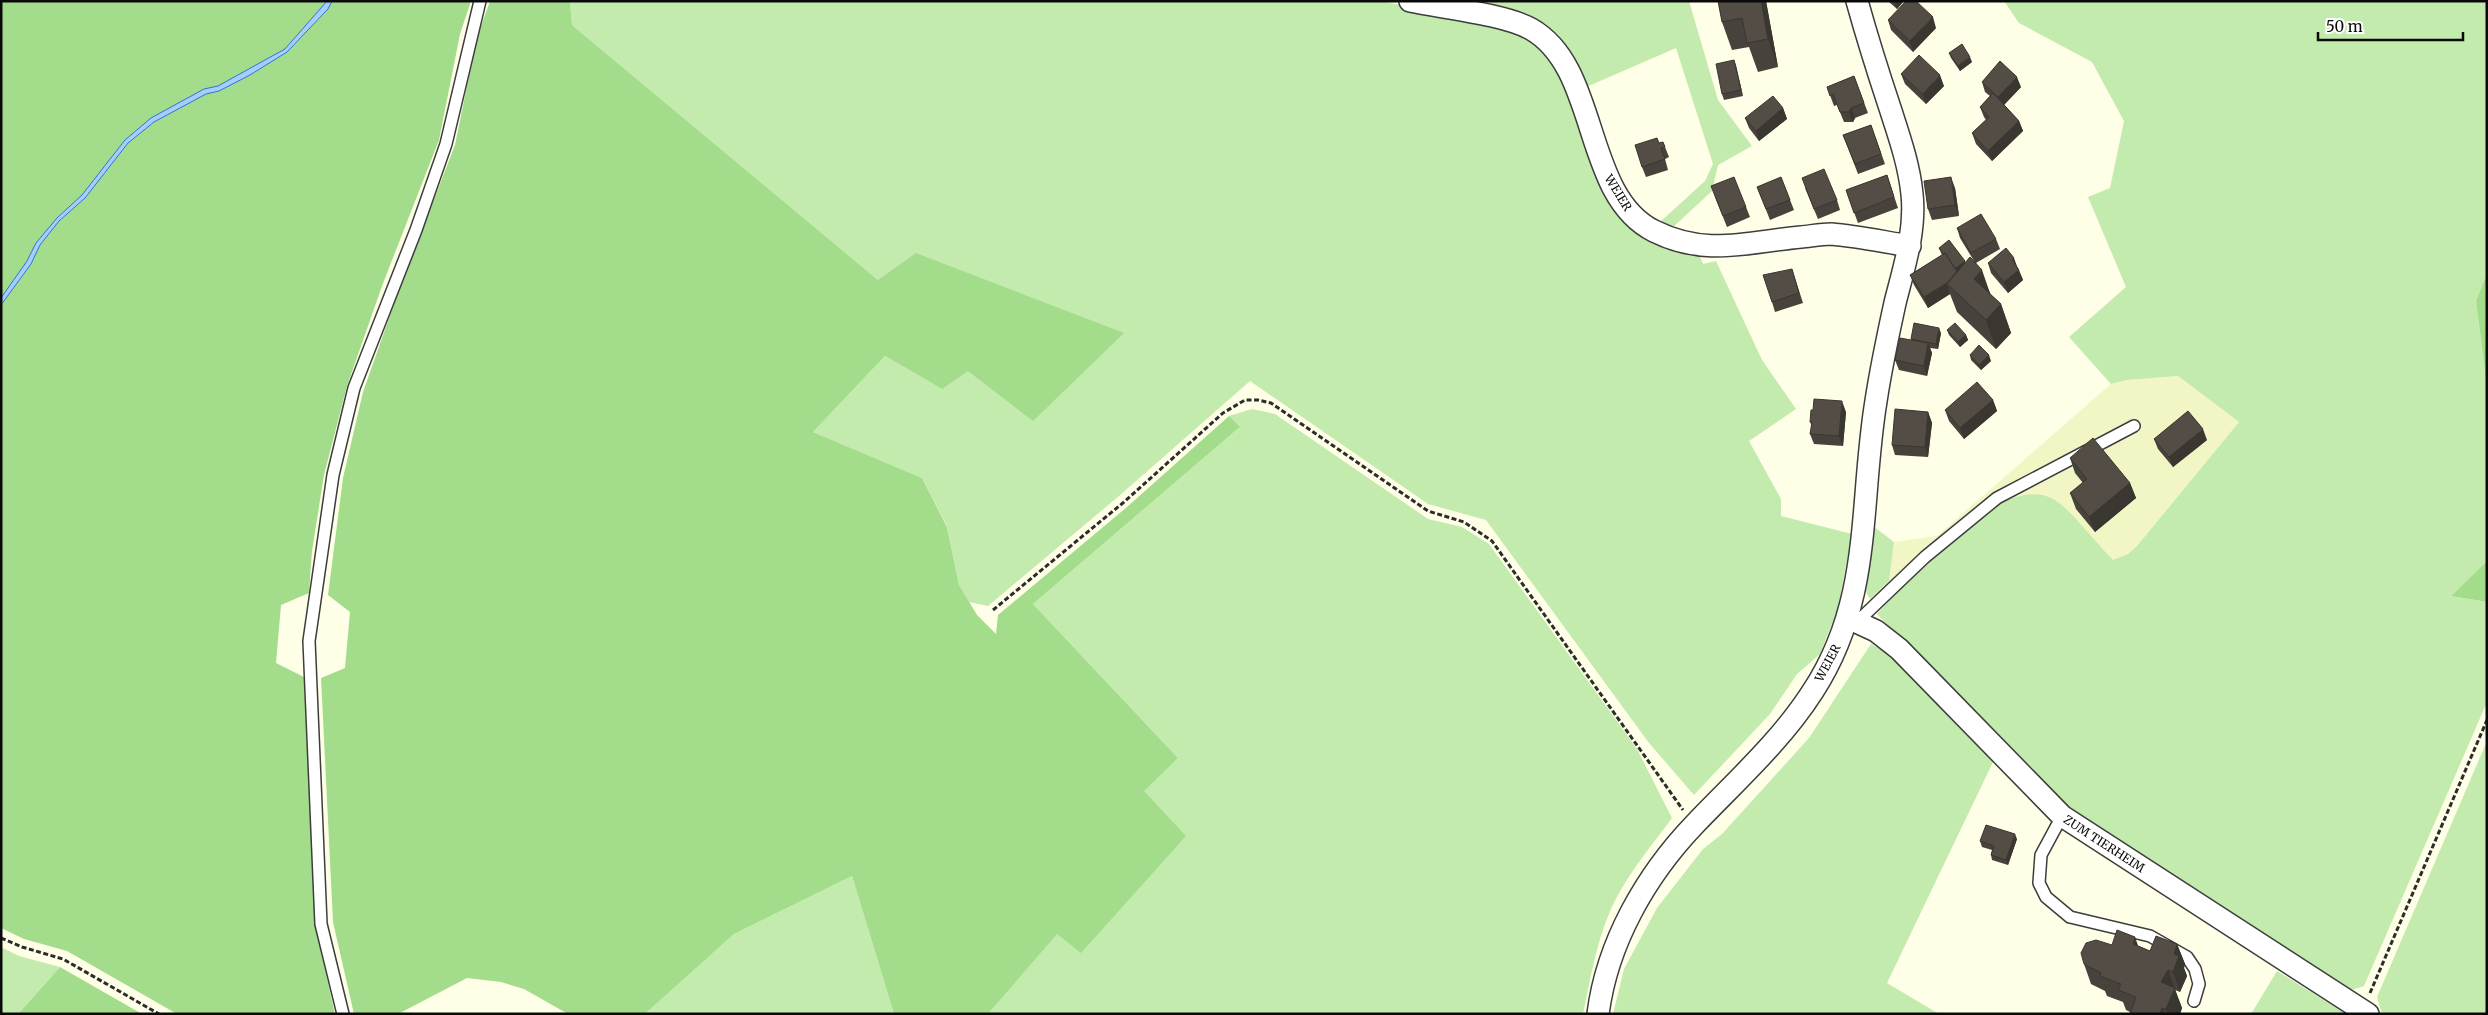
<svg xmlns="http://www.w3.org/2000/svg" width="2488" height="1015" font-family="Merriweather,serif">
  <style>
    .farmland { fill: #f2f6c5 }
    .green { fill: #c3ebae }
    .forest { fill: #a3dd8c }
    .water { fill: #a7cdfa; stroke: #2973d6 }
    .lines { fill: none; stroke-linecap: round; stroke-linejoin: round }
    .service-casing { stroke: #3d3d3d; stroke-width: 14 }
    .minor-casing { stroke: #3d3d3d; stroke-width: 24 }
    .path { stroke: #2c2c2c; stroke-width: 3; stroke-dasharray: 5 2.5; stroke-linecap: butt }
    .service { stroke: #fff; stroke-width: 11 }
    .minor { stroke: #fff; stroke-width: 21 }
    .wall { fill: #47423b }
    .shaded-wall { fill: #3a3630 }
    .building { fill: #534d45; stroke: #3a3630 }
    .labels { text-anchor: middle; stroke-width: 5; stroke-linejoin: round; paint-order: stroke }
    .street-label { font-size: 12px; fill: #0a0a0a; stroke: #fff }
  </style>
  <rect width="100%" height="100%" fill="#fffee6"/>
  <path class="farmland" d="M2178 376 2239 422 2137 546 2128 554 2113 561 2057 501 1931 556 1877 614 1870 599 1889 581 1894 542 1937 536 2111 384 2127 380Z"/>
  <path class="green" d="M570 1H1380L1511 27 1552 56 1625 216 1699 254 1703 264 1716 261 1762 360 1796 409 1749 441 1781 499V516L1852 534 1838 608 1820 654 1797 674 1770 714 1694 795 1649 743 1486 520 1428 504 1250 381 1119 496 988 606 969 602 959 585 947 526 922 478 813 432 885 356 942 389 878 280 572 25Z
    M1466 1H1689L1718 100 1752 146 1718 165 1712 191 1671 229 1659 223 1705 181 1713 164 1676 48 1584 88C1578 74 1574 57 1566 45 1545 11 1501 8 1466 1Z
    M2004 1H2487V273L2476 301 2487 387V561L2451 596 2487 602V702L2364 986 2343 993 2072 814 2039 785 1877 614C1909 580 2006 463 2058 502 2075 515 2097 544 2113 560L2128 554 2137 546 2239 422 2178 376 2127 380 2111 384 2069 337 2126 287 2088 197 2110 188 2124 121 2092 62 2019 23Z
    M1252 409 1275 414 1428 519 1462 527 1489 544 1637 749 1672 818C1650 848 1624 878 1609 914 1596 944 1590 981 1583 1014H988L1057 933 1081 952 1143 790 1178 758 1033 604 1239 428 1229 416Z
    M1873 526 1894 542 1889 581 1870 599 1865 590Z
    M1871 644 1900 661 1994 760 1887 983 1939 1014H1613L1624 969 1657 908 1703 849 1722 834 1809 738Z
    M2487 741V1014H2382L2377 997Z
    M852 876 894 1014H645L734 934Z
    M1 947 19 956 60 967 18 1014H1Z
    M2277 971 2346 1014H2251Z"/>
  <path class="forest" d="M1 1H327L285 49 218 86 204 89 151 118 125 140 82 195 57 218 36 243 27 261 1 298Z
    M332 1H471L460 34 439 140 382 286 347 386 324 475 312 551 309 593 281 605 276 663 304 677 315 925 335 1014H177L67 951 24 939 1 928V305L31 264 40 245 59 221 85 198 128 143 154 122 206 94 219 91 250 75 287 52 328 9Z
    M490 1H570L572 25 878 280 916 253 1124 333 1033 421 968 371 942 389 885 356 813 432 922 478 947 527 959 585 977 615 996 634 998 615 1127 507 1229 416 1240 427 1033 604 1178 758 1144 791 1186 836 1081 953 1057 934 988 1014H894L852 876 734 934 645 1014H568L524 989 501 982 467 978 398 1014H354L333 922 321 678 345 668 350 612 328 595 343 478 363 392 399 290 455 145 477 37Z
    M2487 273V387L2476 301Z
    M2487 561V602L2451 596Z
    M60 967 142 1014H18Z"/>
  <path class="water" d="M327 1H332L328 9 287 52 250 75 219 91 206 94 154 122 128 143 85 198 59 221 40 245 31 264 1 305V298L27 261 36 243 57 218 82 195 125 140 151 118 204 89 218 86 285 49Z"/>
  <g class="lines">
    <g class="service-casing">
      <path id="service" d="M1858 621 1925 557 1997 498 2134 426
        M2062 816 2041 855 2039 883 2046 897 2070 917 2150 936 2187 957 2195 969 2199 984 2194 1001
        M343 1014 321 924 309 641 333 475 354 388 416 230 446 144 480 1"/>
    </g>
    <g class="minor-casing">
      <path id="minor" d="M1410 1C1443 8 1504 14 1531 29 1600 68 1582 195 1654 231 1706 257 1747 242 1801 237 1811 236 1822 234 1831 234 1857 236 1884 242 1910 246
        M1848 618 1876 631 1899 649 2062 816 2368 1014
        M1598 1014C1607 943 1646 875 1695 824 1736 781 1781 741 1813 691 1873 599 1859 504 1876 401 1881 368 1888 335 1895 303 1904 267 1916 231 1912 194 1909 164 1899 136 1890 108 1878 72 1867 37 1857 1"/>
    </g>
    <path class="path" d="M993 610 1124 502 1223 413 1245 400H1258L1271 403 1428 511 1464 522 1492 541 1683 810
      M1 938 22 947 63 959 159 1014
      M2370 993 2487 720"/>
    <use href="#service" class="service"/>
    <use href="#minor" class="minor"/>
  </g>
  <path class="wall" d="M1718 1H1766L1778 67 1758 72 1749 47 1732 50 1722 22Z
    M1888 1H1904L1897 9Z
    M1888 20 1936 28 1913 52 1891 30Z
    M1949 53 1972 62 1960 71 1951 58Z
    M1734 60 1743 96 1724 100 1722 94Z
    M1901 74 1944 86 1926 104 1905 84Z
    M1854 76 1868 113 1855 118 1853 122H1844L1837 105 1834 106 1827 87Z
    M1982 82 2021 87 2004 105 2019 121 2023 131 1992 161 1976 144 1972 133 1986 120 1984 117 1980 107 1990 96 1985 92Z
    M1783 108 1787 119 1759 141 1749 128 1745 118Z
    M1871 125 1885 164 1858 174 1843 135Z
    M1663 142 1669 157 1665 159 1668 170 1646 177 1642 167 1659 143Z
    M1887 175 1898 208 1858 223 1846 190Z
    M1781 177 1794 210 1770 220 1757 187Z
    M1805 188 1837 200 1840 210 1818 219Z
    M1955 188 1959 216 1932 220 1928 209Z
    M1715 197 1746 207 1750 217 1727 227Z
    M1957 228 1996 239 2000 249 1976 263 1991 295 2001 304 2011 333 1996 349 1957 312 1950 294 1928 308 1914 285 1910 275 1942 255 1939 248 1965 261V262L1974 261 1960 238Z
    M1988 263 2017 267 2023 280 2008 293 1991 273Z
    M1792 269 1803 303 1775 312 1772 302Z
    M1947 330 1966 335 1968 340 1960 347 1949 335Z
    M1941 333 1938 349 1930 348 1932 353 1927 376 1899 370 1895 360 1912 340 1911 339Z
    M1970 355 1991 361 1981 370 1971 360Z
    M1993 400 1997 411 1964 439 1949 421 1945 410Z
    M1846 412 1843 446 1814 444 1810 434 1812 426 1810 422Z
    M1928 412 1932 423 1928 457 1895 455 1892 445Z
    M2154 439 2207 440 2173 467 2158 449Z
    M2070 458 2130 483 2136 498 2095 532 2076 509 2070 493 2083 483 2075 473Z
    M2017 839 2008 865 1992 860 1991 855 1992 850 1982 847 1980 841Z
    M2177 944 2185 964 2184 968 2187 976 2180 992 2175 990 2182 1008 2180 1014H2130V1012L2126 1010 2123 1002 2107 996 2105 991 2091 984 2084 964 2112 945 2139 946 2150 951Z"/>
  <path class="shaded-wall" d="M1761 1H1766L1778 67 1768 39Z
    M1897 1H1904L1897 9 1895 4Z
    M1933 17 1936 28 1913 52 1910 41Z
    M1970 57 1972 62 1960 71 1958 66Z
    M1734 60 1736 65 1743 96 1741 90Z
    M1940 75 1944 86 1926 104 1923 94Z
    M2017 77 2021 87 2002 107 1998 97Z
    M1783 108 1787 119 1759 141 1756 131Z
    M1851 108 1855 118 1853 122 1849 112Z
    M2019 121 2023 131 1992 161 1988 151Z
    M1951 177 1955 188 1959 216 1955 205Z
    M2014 258 2018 269 2012 260Z
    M1965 261 1967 267 1957 274 1955 269Z
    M1982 270 1992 299 1974 279Z
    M2019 270 2023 280 2008 293 2004 282Z
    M1960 275 1947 284 1950 294 1928 308 1924 297Z
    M2001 304 2011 333 1996 349 1986 320Z
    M1939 328 1941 333 1938 349 1936 344Z
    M1966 335 1968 340 1960 347 1958 342Z
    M1928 343 1932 353 1927 376 1924 366Z
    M1989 355 1991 361 1981 370 1979 365Z
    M1993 400 1997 411 1964 439 1960 428Z
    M1842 401 1846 412 1843 446 1839 436Z
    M1928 412 1932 423 1928 457 1925 447Z
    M2203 429 2207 440 2173 467 2169 457Z
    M2130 483 2136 498 2095 532 2089 517Z
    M2015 834 2017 839 2008 865 2006 860Z
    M2135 937 2142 957 2133 944Z
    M2177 944 2185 964 2184 968 2187 976 2180 992 2173 972 2174 954Z
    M2168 970 2182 1008 2180 1014H2168L2166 1009 2161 982Z
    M2162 1008 2165 1014H2160Z"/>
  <path class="building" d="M1718 1H1761L1768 39 1747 43 1742 18 1722 22Z
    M1906 1H1916L1933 17 1910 41 1888 20Z
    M1962 44 1970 57 1958 66 1949 53Z
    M1919 55 1940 75 1923 94 1901 74Z
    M1734 60 1741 90 1722 94 1716 64Z
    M2000 61 2017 77 1998 97 1982 82Z
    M1854 76 1864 103 1851 108 1849 112H1840L1833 94 1830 96 1827 87Z
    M1993 93 2019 121 1988 151 1972 133 1989 117 1980 107Z
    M1773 96 1783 108 1756 131 1745 118Z
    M1871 125 1881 154 1855 164 1843 135Z
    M1657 138 1659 143 1663 142 1665 147 1661 148 1665 159 1642 167 1635 145Z
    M1824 169 1837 200 1814 209 1802 178Z
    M1887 175 1894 197 1854 213 1846 190Z
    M1734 177 1746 207 1723 216 1711 186Z
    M1781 177 1790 200 1766 209 1757 187Z
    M1951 177 1955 205 1928 209 1924 181Z
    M1981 214 1996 239 1971 253 1957 228Z
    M1949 240 1965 261 1955 269 1945 253 1943 254 1939 248Z
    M2006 248 2014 258 2012 260 2019 270 2004 282 1988 263Z
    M1945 253 1957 271 1947 283 1924 297 1910 275Z
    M1970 257 1982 270 1974 279 2001 304 1986 320 1947 284Z
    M1792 269 1799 293 1772 302 1763 275Z
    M1914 323 1939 328 1936 344 1911 339Z
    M1955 323 1966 335 1958 342 1947 330Z
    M1900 338 1928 343 1924 366 1895 360Z
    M1979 345 1989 355 1979 365 1970 355Z
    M1977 382 1993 400 1960 428 1945 410Z
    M1814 399 1842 401 1839 436 1810 434 1812 422H1810L1811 410H1813Z
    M1895 409 1928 412 1925 447 1892 445Z
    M2188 411 2203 429 2169 457 2154 439Z
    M2093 438 2130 483 2089 517 2070 493 2087 479 2070 458Z
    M1986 825 2015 834 2006 860 1991 855 1994 846 1980 841Z
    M2117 930 2135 937 2133 944 2150 951 2156 936 2177 944 2174 954 2179 956 2173 972 2168 970 2161 982 2175 988 2166 1009 2162 1008 2160 1014H2130L2136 997 2118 990 2121 984 2100 976 2101 973 2084 964 2081 953 2086 943 2096 940 2112 945Z"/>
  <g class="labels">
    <g class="street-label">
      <text transform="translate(1618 193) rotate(58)" y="4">WEIER</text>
      <text transform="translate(1828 663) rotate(-62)" y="4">WEIER</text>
      <text transform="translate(2104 844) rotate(33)" y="4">ZUM TIERHEIM</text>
    </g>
  </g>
  <rect width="2488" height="1015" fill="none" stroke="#0a0a0a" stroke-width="5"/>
  <path d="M2318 32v8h145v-8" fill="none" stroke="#0a0a0a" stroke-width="2.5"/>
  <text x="2326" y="32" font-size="15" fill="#0a0a0a" stroke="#ffffff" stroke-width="4" paint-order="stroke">50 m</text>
</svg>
